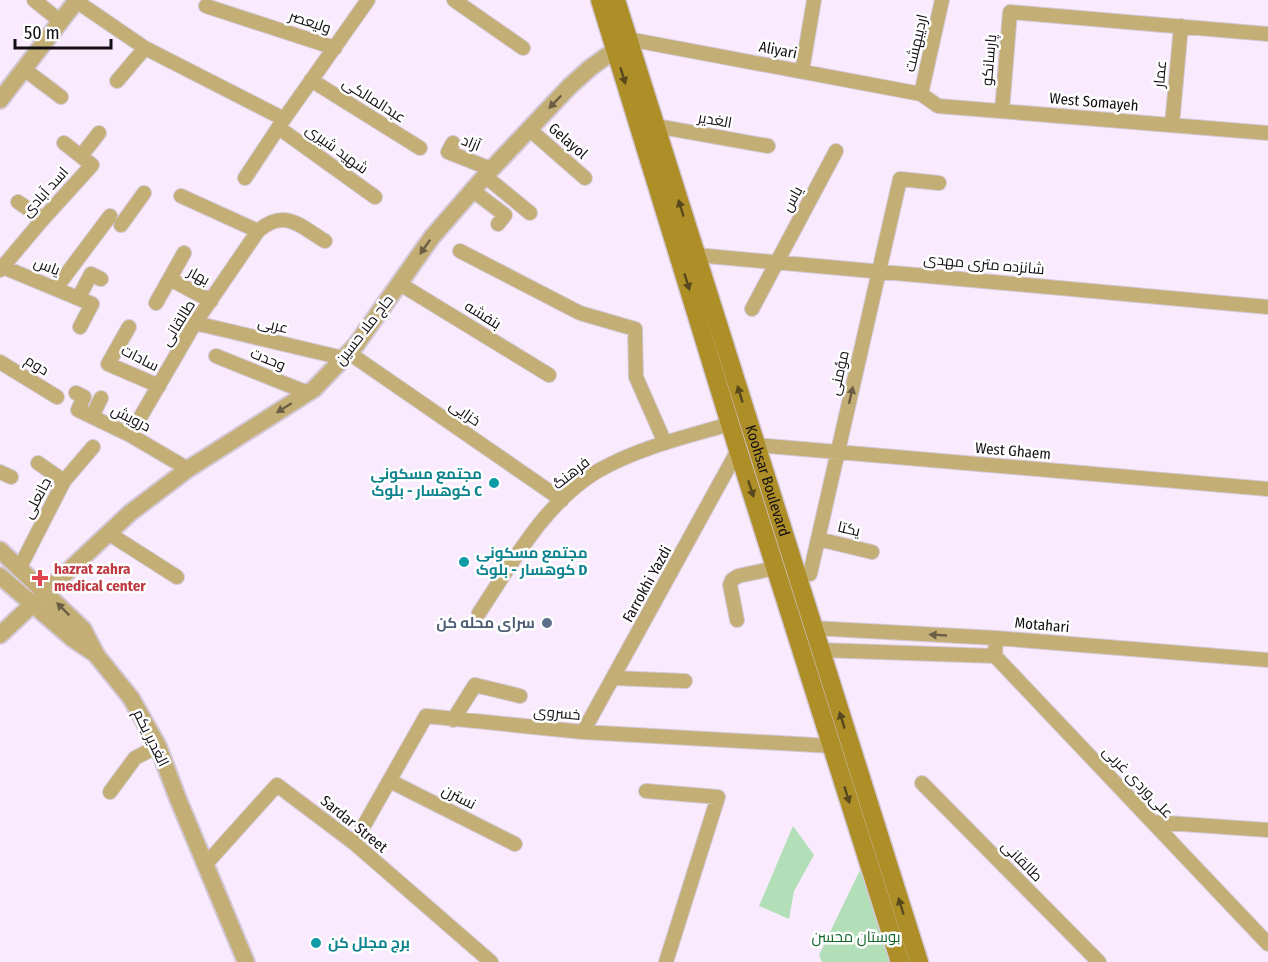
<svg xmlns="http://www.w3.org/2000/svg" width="1268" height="962" font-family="'Fira Sans Condensed',Cairo,sans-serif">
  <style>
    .green { fill: #b2dfb7 }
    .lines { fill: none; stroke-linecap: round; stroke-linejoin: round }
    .minor-casing { stroke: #d4c8d8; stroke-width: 16 }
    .tertiary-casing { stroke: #d4c8d8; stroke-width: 20 }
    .secondary-casing { stroke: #d4c8d8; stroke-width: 21 }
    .minor { stroke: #c3af75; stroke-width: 14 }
    .tertiary { stroke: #c3af75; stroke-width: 16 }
    .secondary { stroke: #ad8e27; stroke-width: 18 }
    .oneway { fill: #58481d }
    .oneway2 { fill: #6b5e44 }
    .culture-dot { fill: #0f9aa8; stroke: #fefefe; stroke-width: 2 }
    .health-dot { fill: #e0444e; stroke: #fefefe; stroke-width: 2 }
    .service-dot { fill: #5c6f8a; stroke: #fefefe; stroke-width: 2 }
    .labels { text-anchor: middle; stroke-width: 5; stroke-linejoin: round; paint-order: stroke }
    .street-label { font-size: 15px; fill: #130e14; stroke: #fefefe }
    .culture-label { font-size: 15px; font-weight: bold; fill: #0d838f; stroke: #fefefe; text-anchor: start }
    .health-label { font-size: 15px; font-weight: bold; fill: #be3a42; stroke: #fefefe; text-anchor: start }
    .service-label { font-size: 15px; font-weight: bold; fill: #4e5e75; stroke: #fefefe; text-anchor: end }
    .park-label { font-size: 15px; fill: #126429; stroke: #fefefe }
  </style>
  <rect width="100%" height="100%" fill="#f9ebfd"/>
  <path class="green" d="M793 826 814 855 794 891 789 919 759 906Z
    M860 870 892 962H822L819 955Z"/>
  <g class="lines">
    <g class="minor-casing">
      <path id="minor" d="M34 0 60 21
        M454 0 523 48
        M76 1 145 48 284 119
        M206 6 335 48
        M628 39 921 94 938 106 1268 133
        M24 69 61 97
        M802 71 814 0
        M311 80 420 148
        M117 81 145 48
        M921 94 942 0
        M1002 111 1010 12 1268 34
        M1172 125 1181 26
        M656 126 768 146
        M279 128 375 197
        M529 129 585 178
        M453 143 448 152 491 169
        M81 156 99 133
        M485 176 530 213
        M245 178 284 119 368 0
        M472 190 505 215 498 224
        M181 196 258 231
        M18 202 43 219
        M121 225 144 193
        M460 251 580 313 635 329 636 377 665 443
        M696 255 1268 307
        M3 267 92 304 80 327
        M0 270 43 219 92 165 64 143
        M170 279 211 301
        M400 284 549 375
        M56 288 110 216
        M79 297 91 274 101 279
        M156 303 184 253
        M752 309 836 151
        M195 323 343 358
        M129 327 108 364 159 386
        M349 353 562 500
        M216 356 308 393
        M0 362 57 397
        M76 393 84 397 78 410 130 435 188 469
        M92 417 101 398
        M130 435 195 323 258 231C285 208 300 226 325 241
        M756 445 1268 489
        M38 463 64 481
        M0 472 11 477
        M108 533 177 577
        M818 539 872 552
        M19 569 64 481 93 447
        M810 574 900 179 939 183
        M479 613C512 563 544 504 596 472 637 448 685 437 730 424
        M737 620 730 585 732 580 738 576 776 568
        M813 628 996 638 1268 660
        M996 638 995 656 1268 944
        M820 650 995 656
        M614 678 685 681
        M453 720 475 685 520 696
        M583 732 738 450
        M390 781 515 844
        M922 783 1099 962
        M646 791 718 797 666 962
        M110 792 135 758 158 746
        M1153 822 1268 830
        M354 843 426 716 583 732 832 746
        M205 865 277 785 354 843 491 962"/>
    </g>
    <g class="tertiary-casing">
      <path id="tertiary" d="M0 100 77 0
        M0 550 83 629 97 656 131 698 158 746 178 799 246 962
        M0 576 73 639 94 653
        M0 635 130 513 188 469 314 389 356 345 432 237 485 176 569 87 590 68 615 50"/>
    </g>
    <g class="secondary-casing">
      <g id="secondary">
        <path d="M600 0 738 450 900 962"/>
        <path id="s1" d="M616 0 919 962"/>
      </g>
    </g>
    <use href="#minor" class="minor"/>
    <use href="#tertiary" class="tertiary"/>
    <use href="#secondary" class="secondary"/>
  </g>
  <defs><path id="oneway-solid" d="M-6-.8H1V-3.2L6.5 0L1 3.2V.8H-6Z" transform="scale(1.5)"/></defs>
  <g class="oneway">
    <use href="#oneway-solid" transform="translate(623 76) rotate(73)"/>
    <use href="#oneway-solid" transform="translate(681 208) rotate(-107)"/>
    <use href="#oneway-solid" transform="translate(687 282) rotate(73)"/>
    <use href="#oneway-solid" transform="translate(740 394) rotate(-107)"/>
    <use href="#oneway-solid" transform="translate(751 489) rotate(72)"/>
    <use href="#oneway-solid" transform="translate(842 720) rotate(-107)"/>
    <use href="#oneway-solid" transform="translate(847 795) rotate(73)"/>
    <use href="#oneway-solid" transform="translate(901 906) rotate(-107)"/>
  </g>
  <g class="oneway2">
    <use href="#oneway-solid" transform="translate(555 102) rotate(134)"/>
    <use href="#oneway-solid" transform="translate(425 247) rotate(125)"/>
    <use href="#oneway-solid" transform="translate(851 395) rotate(-77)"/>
    <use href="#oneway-solid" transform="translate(284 408) rotate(148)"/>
    <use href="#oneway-solid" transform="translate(63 609) rotate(-135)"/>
    <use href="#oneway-solid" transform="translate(938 635) rotate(-177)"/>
  </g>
  <g class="culture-dot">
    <circle cx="494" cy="483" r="6"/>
    <circle cx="464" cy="562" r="6"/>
    <circle cx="316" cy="943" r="6"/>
  </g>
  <path class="health-dot" d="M37 569h6v6h6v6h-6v6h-6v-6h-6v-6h6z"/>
  <circle class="service-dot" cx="547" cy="623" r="6"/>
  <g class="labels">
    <g class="street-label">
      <text transform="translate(310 22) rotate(18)" y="5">ولیعصر</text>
      <text transform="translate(916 43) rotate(-77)" y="5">اردیبهشت</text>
      <text transform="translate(778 50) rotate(11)" y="5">Aliyari</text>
      <text transform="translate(989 60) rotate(-85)" y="5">پارسانکو</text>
      <text transform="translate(1160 74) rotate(-85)" y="5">عمار</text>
      <text transform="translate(374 100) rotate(32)" y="5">عبدالمالکی</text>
      <text transform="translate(1094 102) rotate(5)" y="5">West Somayeh</text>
      <text transform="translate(715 120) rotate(10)" y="5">الغدیر</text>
      <text transform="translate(568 141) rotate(41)" y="5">Gelayol</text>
      <text transform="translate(471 143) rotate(22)" y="5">آزاد</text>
      <text transform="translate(337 149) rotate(36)" y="5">شهید شیری</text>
      <text transform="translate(45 192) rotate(-48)" y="5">اسد آبادی</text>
      <text transform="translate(792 199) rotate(-61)" y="5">یاس</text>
      <text transform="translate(984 264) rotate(5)" y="5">شانزده متری مهدی</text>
      <text transform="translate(47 266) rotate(22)" y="5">یاس</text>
      <text transform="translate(199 276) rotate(29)" y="5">بهار</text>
      <text transform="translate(483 315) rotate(32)" y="5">بنفشه</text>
      <text transform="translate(178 323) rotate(-58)" y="5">طالقانی</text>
      <text transform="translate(273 325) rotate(13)" y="5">عربی</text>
      <text transform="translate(364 330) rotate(-52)" y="5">حاج ملا حسین</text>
      <text transform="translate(140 358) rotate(27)" y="5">سادات</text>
      <text transform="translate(268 359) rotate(22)" y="5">وحدت</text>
      <text transform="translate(37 365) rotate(32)" y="5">دوم</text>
      <text transform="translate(839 373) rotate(-77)" y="5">مؤمنی</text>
      <text transform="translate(465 413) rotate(35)" y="5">خزایی</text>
      <text transform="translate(131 418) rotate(27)" y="5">درویش</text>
      <text transform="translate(1013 451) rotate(5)" y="5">West Ghaem</text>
      <text transform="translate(571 473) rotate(-38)" y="5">فرهنگ</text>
      <text dy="5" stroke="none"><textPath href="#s1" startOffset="504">Koohsar Boulevard</textPath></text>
      <text transform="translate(37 498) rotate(-62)" y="5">جانعلی</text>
      <text transform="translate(849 529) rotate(13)" y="5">یکتا</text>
      <text transform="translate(647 584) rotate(-61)" y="5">Farrokhi Yazdi</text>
      <text transform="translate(1042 625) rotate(5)" y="5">Motahari</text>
      <text transform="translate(557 713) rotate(5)" y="5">خسروی</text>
      <text transform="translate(151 738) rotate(64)" y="5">الغدیر یکم</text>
      <text transform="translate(1138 782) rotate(46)" y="5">علی‌وردی غربی</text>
      <text transform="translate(459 797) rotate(27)" y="5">نسترن</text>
      <text transform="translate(354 824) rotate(39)" y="5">Sardar Street</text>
      <text transform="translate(1022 861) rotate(45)" y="5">طالقانی</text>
    </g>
    <g class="culture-label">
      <text x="482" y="479" text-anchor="end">مجتمع مسکونی<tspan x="482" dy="17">کوهسار - بلوک C</tspan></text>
      <text x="476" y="558">مجتمع مسکونی<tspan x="476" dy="17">کوهسار - بلوک D</tspan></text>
      <text x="328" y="948">برج مجلل کن</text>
    </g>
    <g class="health-label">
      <text x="54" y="574">hazrat zahra<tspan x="54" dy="17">medical center</tspan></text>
    </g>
    <g class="service-label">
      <text x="535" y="628">سرای محله کن</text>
    </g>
    <g class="park-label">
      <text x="856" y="942">بوستان محسن</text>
    </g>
  </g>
  <path d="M15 39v9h96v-9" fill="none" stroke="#130e14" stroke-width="3"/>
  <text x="24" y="39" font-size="18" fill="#130e14" stroke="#fefefe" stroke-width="4.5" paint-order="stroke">50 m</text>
</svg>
